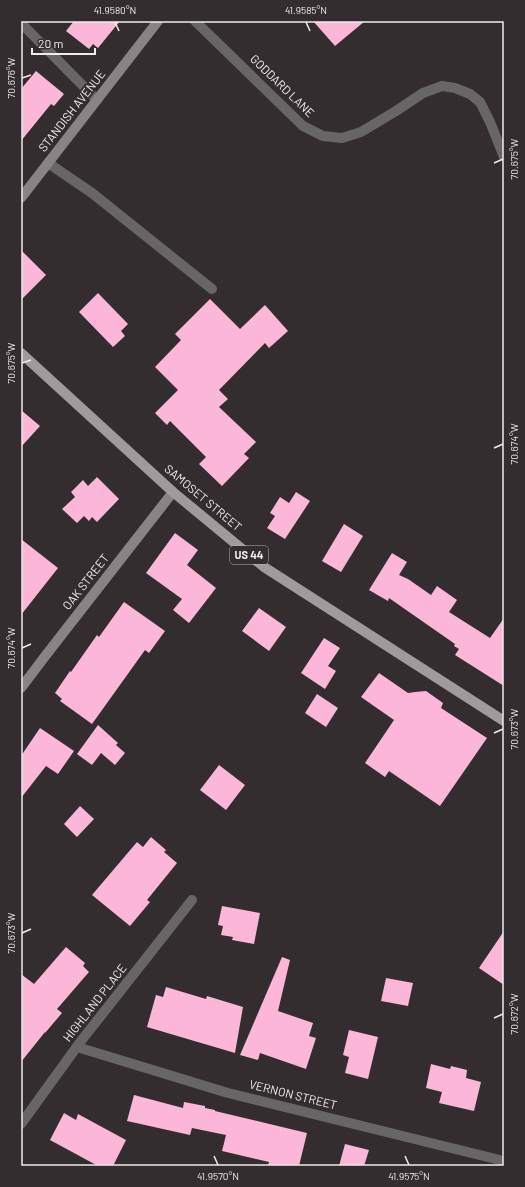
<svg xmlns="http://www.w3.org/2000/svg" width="525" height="1187" font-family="Barlow,sans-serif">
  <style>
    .building { fill: #fcb6d7 }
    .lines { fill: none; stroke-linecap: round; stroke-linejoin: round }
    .lane { stroke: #686566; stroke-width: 10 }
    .street { stroke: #686566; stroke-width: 10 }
    .secondary { stroke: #888385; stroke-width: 10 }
    .primary { stroke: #a09a9c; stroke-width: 10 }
    .ticks { fill: none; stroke: #f0eced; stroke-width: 1.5 }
    .labels { text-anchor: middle; stroke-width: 4; stroke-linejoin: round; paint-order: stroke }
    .shield { fill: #332d30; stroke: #b7b3b4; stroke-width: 1 }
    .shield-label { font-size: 11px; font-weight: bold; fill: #f0eced }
    .street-label { font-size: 12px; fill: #f0eced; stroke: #332d30 }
    .neatline { fill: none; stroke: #f0eced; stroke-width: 1.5 }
    .ticks-label { font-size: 10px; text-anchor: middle; fill: #f0eced }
  </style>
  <rect width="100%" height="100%" fill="#332d30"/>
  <path class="building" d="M74 21H120L98 48 93 44 89 49 66 31Z
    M313 21H365L335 46Z
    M36 71 64 94 54 106 51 104 21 141V89Z
    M21 250 46 275 21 300Z
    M98 293 128 324 121 331 125 336 113 347 79 312Z
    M210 299 240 329 265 305 288 331 269 348 265 343 219 390 228 399 219 407 256 442 244 454 249 458 222 486 199 464 206 457 170 421 167 425 155 413 178 390 155 367 181 340 175 334Z
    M21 410 40 426 21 447Z
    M97 477 119 499 97 522 92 517 89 521 84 516 77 523 62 509 75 497 71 492 83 480 88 486Z
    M296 492 310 501 285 539 267 528 275 516 270 513 280 497 289 503Z
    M344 524 363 536 341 572 322 561Z
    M175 533 198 550 187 565 216 588 189 623 173 610 182 599 146 573Z
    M21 539 58 568 21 615Z
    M392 553 407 562 399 575 408 579 431 595 437 586 457 600 449 612 490 638 504 618V686L455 655 459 649 454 646 455 644 389 598 388 601 369 590Z
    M124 602 165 631 149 653 145 650 92 724 60 701 62 699 55 693 70 671 71 672 97 635 99 637Z
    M259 608 286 627 269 651 242 631Z
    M324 638 340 648 328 666 336 671 325 689 301 673Z
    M379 673 408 693 415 692 426 691 443 703 441 708 487 738 440 806 389 771 385 777 365 763 394 720 361 697Z
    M317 694 338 708 326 727 305 713Z
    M98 725 118 743 116 745 125 753 115 765 101 753 92 765 77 754Z
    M40 728 74 751 58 774 46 766 21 798V756Z
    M219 765 245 785 226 810 200 790Z
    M80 806 94 819 77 837 64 824Z
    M151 837 166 850 164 852 177 863 147 900 150 902 130 926 92 895 137 842 143 847Z
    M222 906 260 913 254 944 232 940 233 937 221 935 223 926 218 925Z
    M504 931V985L479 968Z
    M66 947 85 963 83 966 89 972 57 1009 62 1013 45 1033V1032L21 1062V974L34 984Z
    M282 957 290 960 278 1011 313 1023 309 1036 316 1038 306 1069 260 1053 258 1060 240 1055Z
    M386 978 413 983 408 1006 381 1001Z
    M166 987 206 999 207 996 243 1007 235 1053 147 1027 156 995 163 997Z
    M349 1030 378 1037 368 1079 345 1073 349 1057 343 1055Z
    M431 1064 450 1069 451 1066 467 1070 466 1078 481 1082 474 1111 439 1103 442 1092 426 1088Z
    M134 1095 183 1108 184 1102 205 1106V1108L215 1110V1111L307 1133 299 1166H268L269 1162 222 1151 226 1135 192 1128 190 1135 127 1121Z
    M64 1113 76 1120 78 1114 126 1140 113 1166H98L50 1140Z
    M345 1144 369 1150 364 1166H339Z"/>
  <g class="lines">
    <path class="lane" d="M48 163 92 193 212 289"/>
    <path class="street" d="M195 21 303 126 323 136 342 138 361 132 396 111 423 93 442 86 455 88 470 94 480 102 490 122 504 157
      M21 23 97 100
      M77 1047 228 1093 504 1161
      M21 1124 81 1041 192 900"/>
    <path class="secondary" d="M21 198 158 21
      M21 688 46 655 173 492"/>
    <path class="primary" d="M21 353 173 492 264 567 504 721"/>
  </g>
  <path class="ticks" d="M115 22 119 31M306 22 310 31M22 78 31 75M494 163 503 159M22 363 31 360M494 448 503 444M22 648 31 644M494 733 503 729M22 933 31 929M494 1018 503 1014M214 1156 218 1165M405 1156 409 1165"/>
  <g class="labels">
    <rect class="shield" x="230" y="546" width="38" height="18" rx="3"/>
    <g class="shield-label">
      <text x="249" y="559">US 44</text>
    </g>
    <g class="street-label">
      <text transform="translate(282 86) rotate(44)" y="4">GODDARD LANE</text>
      <text transform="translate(72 111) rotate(-52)" y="4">STANDISH AVENUE</text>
      <text transform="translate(203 498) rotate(40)" y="4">SAMOSET STREET</text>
      <text transform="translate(86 582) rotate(-52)" y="4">OAK STREET</text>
      <text transform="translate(95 1003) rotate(-52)" y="4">HIGHLAND PLACE</text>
      <text transform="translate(293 1095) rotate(14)" y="4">VERNON STREET</text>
    </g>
  </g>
  <rect width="525" height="1187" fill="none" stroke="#332d30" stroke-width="44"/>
  <path d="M32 48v6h63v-6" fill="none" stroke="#f0eced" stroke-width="2"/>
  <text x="38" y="48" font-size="12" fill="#f0eced" stroke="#332d30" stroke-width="3" paint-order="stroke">20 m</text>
  <rect x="22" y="22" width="481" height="1143" class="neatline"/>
  <g class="ticks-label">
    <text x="115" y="14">41.9580°N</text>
    <text x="306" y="14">41.9585°N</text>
    <text transform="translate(11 78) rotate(-90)" y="4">70.676°W</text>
    <text transform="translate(514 159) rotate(-90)" y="4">70.675°W</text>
    <text transform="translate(11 363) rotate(-90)" y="4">70.675°W</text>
    <text transform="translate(514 444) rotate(-90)" y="4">70.674°W</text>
    <text transform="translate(11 648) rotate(-90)" y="4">70.674°W</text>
    <text transform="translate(514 729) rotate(-90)" y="4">70.673°W</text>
    <text transform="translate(11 933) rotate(-90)" y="4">70.673°W</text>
    <text transform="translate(514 1014) rotate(-90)" y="4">70.672°W</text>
    <text x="218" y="1180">41.9570°N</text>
    <text x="409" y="1180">41.9575°N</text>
  </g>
</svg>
